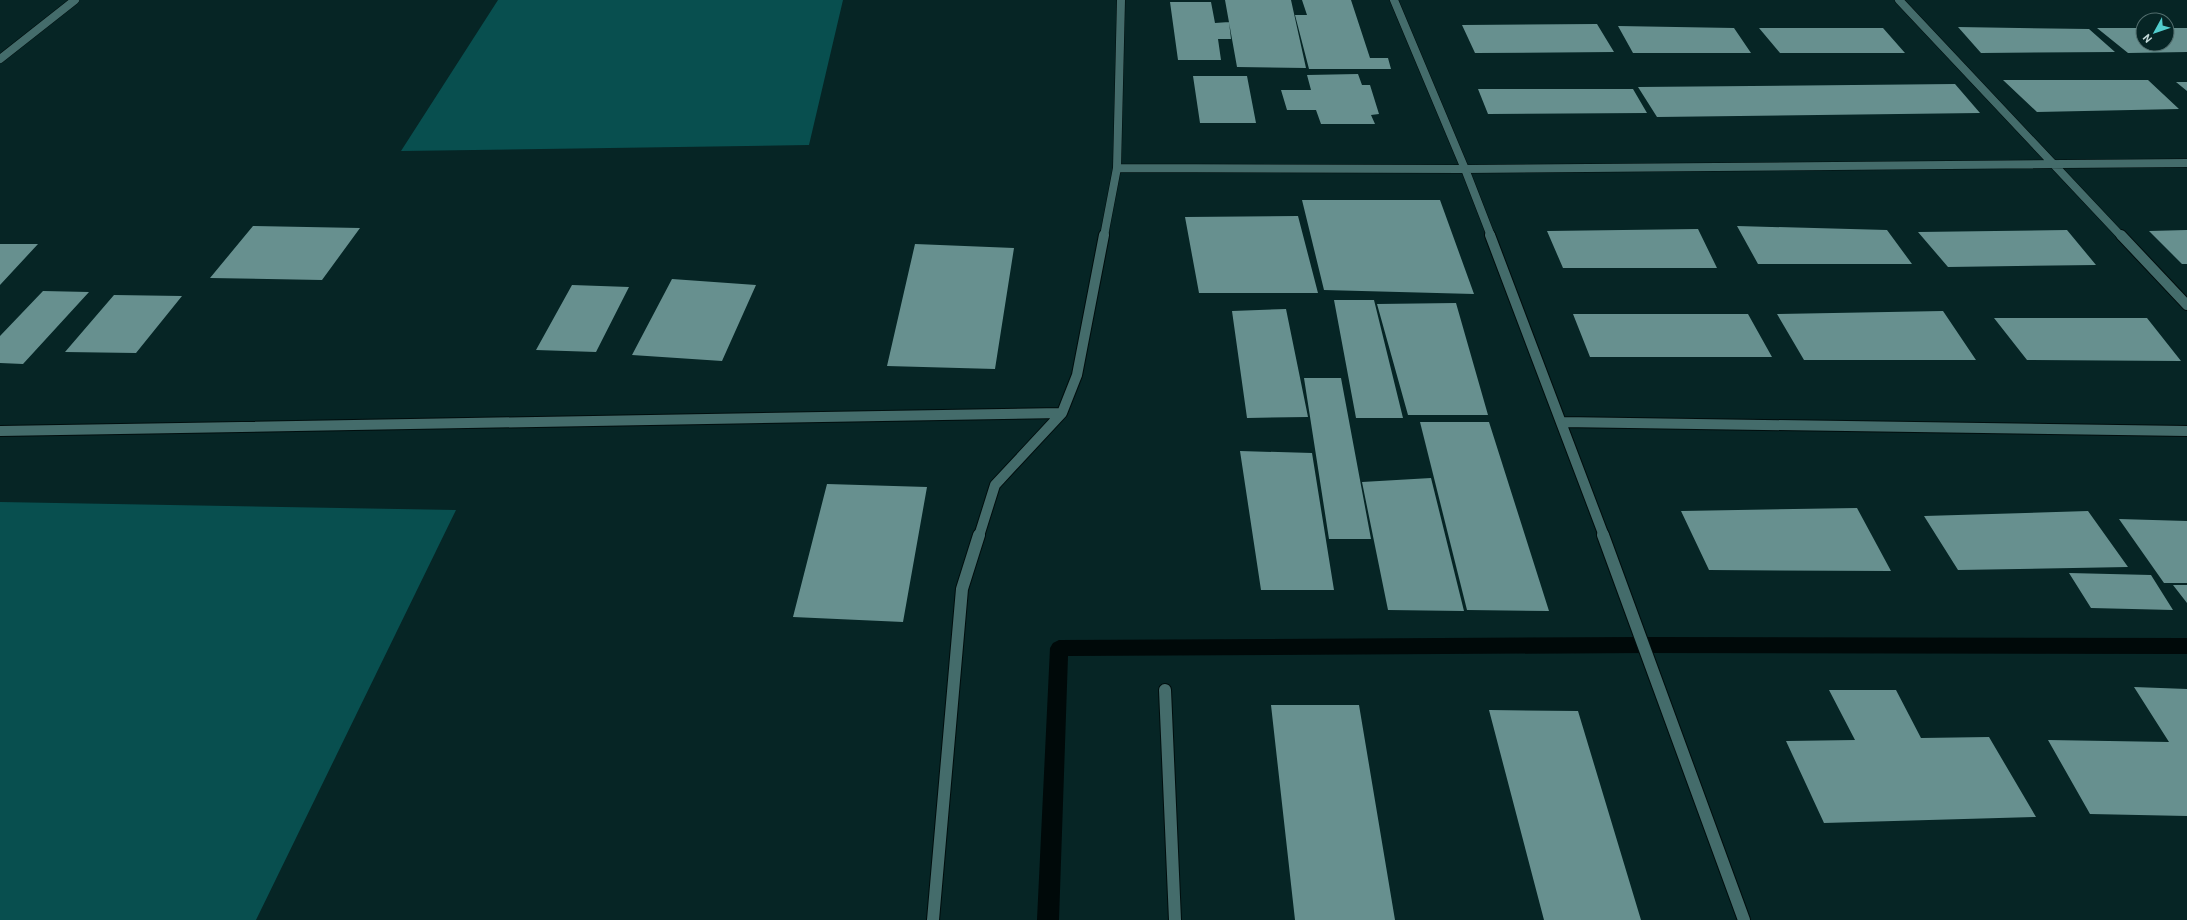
<svg xmlns="http://www.w3.org/2000/svg" width="2187" height="920" font-family="Barlow,sans-serif">
  <style>
    .green { fill: #084f4f }
    .lines { fill: none; stroke-linecap: round; stroke-linejoin: round }
    .stream { fill: #000909; fill-rule: evenodd }
    .building { fill: #67908f }
    .minor-far2-casing { stroke: #000d0d; stroke-width: 9 }
    .minor-far1-casing { stroke: #000d0d; stroke-width: 12 }
    .minor-casing { stroke: #000d0d; stroke-width: 14 }
    .minor-far2 { stroke: #446c6b; stroke-width: 8 }
    .minor-far1 { stroke: #446c6b; stroke-width: 10 }
    .minor { stroke: #446c6b; stroke-width: 12 }
  </style>
  <rect width="100%" height="100%" fill="#062525"/>
  <path class="green" d="M498 0H843L809 145 401 151Z
    M0 502 456 510 256 920H0Z"/>
  <g class="lines">
    <path class="stream" d="M1645 637 2187 638V654L1645 653 1068 656 1059 920H1037L1050 648 1053 643 1059 640Z"/>
  </g>
  <path class="building" d="M1225 0H1291L1306 68 1237 67Z
    M1302 0H1351L1370 58H1388L1391 69H1309L1295 15H1307Z
    M1170 2H1211L1215 23 1229 22 1231 39H1218L1221 60H1178Z
    M1597 24 1614 52 1475 53 1462 25Z
    M1618 26 1734 28 1751 53H1633Z
    M1958 27 2089 29 2115 52 1981 53Z
    M1759 28H1883L1905 53H1780Z
    M2097 28H2143V44H2167V28H2187V52L2128 53Z
    M1358 74 1362 85H1370L1379 114 1371 115 1375 124H1321L1316 110H1287L1281 90H1311L1307 75Z
    M1193 76H1247L1256 123H1200Z
    M2003 80H2148L2179 109 2037 112Z
    M2176 82H2187V91Z
    M1955 84 1980 113 1657 117 1638 87Z
    M1478 89H1633L1647 113 1488 114Z
    M1302 200H1440L1474 294 1324 290Z
    M1298 216 1318 293H1199L1185 217Z
    M253 226 360 228 322 280 210 278Z
    M1737 226 1887 230 1912 264H1758Z
    M1698 229 1717 268H1563L1547 231Z
    M2067 230 2096 265 1948 267 1918 232Z
    M2187 230V264H2182L2149 231Z
    M0 244H38L0 285Z
    M915 244 1014 248 995 369 887 366Z
    M672 279 756 285 722 361 632 355Z
    M572 285 629 287 596 352 536 350Z
    M43 291 89 292 23 364 0 363V336Z
    M114 295 182 296 136 353 65 352Z
    M1334 300H1374L1403 418H1356Z
    M1456 303 1488 415H1408L1377 304Z
    M1286 309 1308 417 1247 418 1232 311Z
    M1943 311 1976 360H1804L1777 314Z
    M1573 314H1748L1772 357H1590Z
    M1994 318H2147L2181 361 2027 360Z
    M1304 378H1341L1371 539H1329Z
    M1420 422H1489L1549 611 1467 610Z
    M1240 451 1312 453 1334 590H1261Z
    M1431 478 1464 611 1388 610 1362 482Z
    M827 484 927 487 903 622 793 617Z
    M1857 508 1891 571 1709 570 1681 511Z
    M2088 511 2128 567 1958 570 1924 516Z
    M2119 519 2187 521V583H2164Z
    M2069 573 2151 575 2173 610 2091 608Z
    M2173 585H2187V603Z
    M2134 687 2187 689V816L2090 814 2048 740 2169 742Z
    M1829 690H1896L1921 738 1989 737 2036 817 1824 823 1786 741 1855 740Z
    M1271 705H1359L1395 920H1295Z
    M1489 710 1578 711 1641 920H1544Z"/>
  <g class="lines">
    <g class="minor-far2-casing">
      <path id="minor-far2" d="M1394 0 1465 169 1491 236
        M1899 0 2121 236
        M0 59 75 0
        M1117 168 1465 169 2187 163
        M1104 236 1117 168 1121 0"/>
    </g>
    <g class="minor-far1-casing">
      <path id="minor-far1" d="M1490 235 1604 536
        M2121 235 2187 305
        M1562 422 2187 431
        M0 431 1062 413
        M979 536 995 485 1062 413 1077 375 1104 235"/>
    </g>
    <g class="minor-casing">
      <path id="minor" d="M1603 535 1744 920
        M1165 690 1175 920
        M933 920 962 589 979 535"/>
    </g>
    <use href="#minor-far2" class="minor-far2"/>
    <use href="#minor-far1" class="minor-far1"/>
    <use href="#minor" class="minor"/>
  </g>
  <g transform="translate(2155 32) rotate(230)"><circle r="19" fill="#062525" stroke="#526d6d"/>
  <path d="M0-3L7 15L0 10L-7 15Z" fill="#52cdcd"/>
  <text y="-6" font-size="11" font-weight="bold" text-anchor="middle" fill="#c3d8d8">N</text>
  </g>
</svg>
